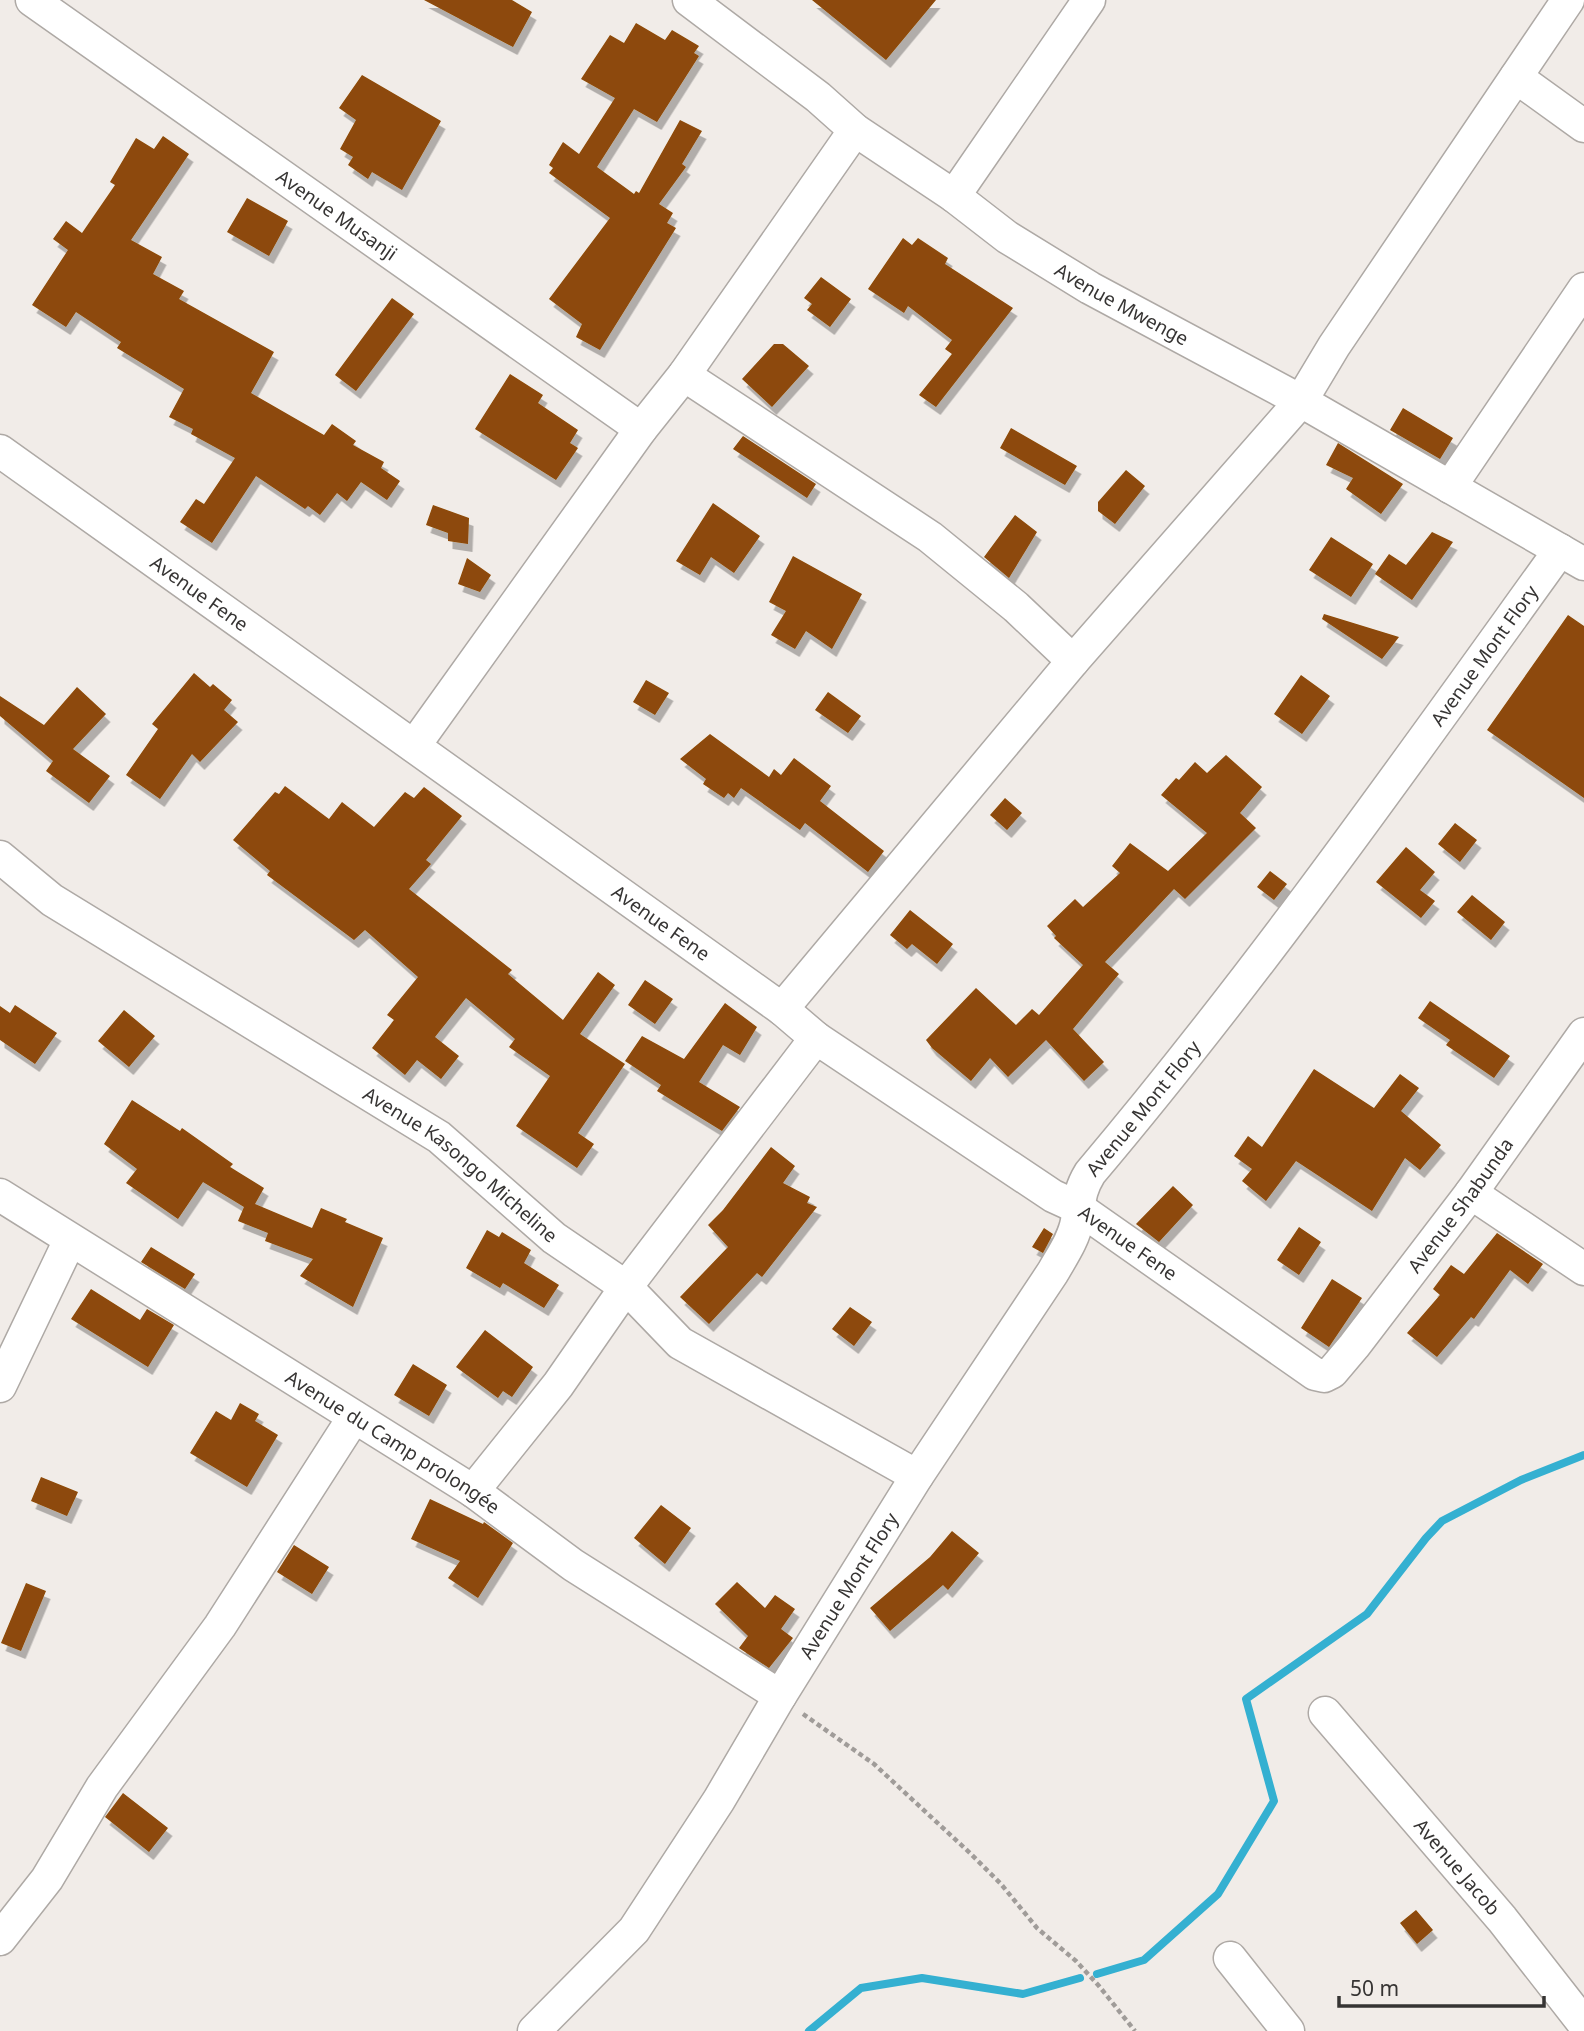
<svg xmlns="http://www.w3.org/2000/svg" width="1584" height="2031" font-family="'Noto Sans',sans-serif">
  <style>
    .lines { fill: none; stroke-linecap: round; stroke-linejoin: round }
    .stream { stroke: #34b0d1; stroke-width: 8 }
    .building { fill: #8d4907; filter: url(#shadow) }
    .street-casing { stroke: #aea9a5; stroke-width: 35 }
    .path { stroke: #a09c99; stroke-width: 4.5; stroke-dasharray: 5 3.5; stroke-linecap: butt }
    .street { stroke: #fff; stroke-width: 32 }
    .labels { text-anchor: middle; stroke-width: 7; stroke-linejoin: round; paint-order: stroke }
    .street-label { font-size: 19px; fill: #363433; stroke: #f1ece8 }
  </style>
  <defs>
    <filter id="shadow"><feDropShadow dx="4.5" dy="8" stdDeviation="0" flood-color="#0004"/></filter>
  </defs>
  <rect width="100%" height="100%" fill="#f1ece8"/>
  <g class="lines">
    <path class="stream" d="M1097 1974 1144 1960 1218 1894 1274 1801 1246 1699 1367 1614 1426 1538 1442 1521 1521 1480 1584 1455
      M809 2031 861 1988 922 1978 1023 1994 1080 1978"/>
  </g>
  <path class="building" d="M424 0H512L532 12 513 47Z
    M812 0H936L886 60Z
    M636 23 665 40 672 30 699 46 694 53 699 56 657 122 634 109 597 167 634 194 636 191 639 193 680 120 702 131 682 164 686 167 659 204 673 213 667 223 676 228 600 350 576 337 582 324 549 299 610 218 549 173 553 168 549 165 563 142 579 154 615 98 581 79 610 35 624 43Z
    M362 75 441 121 402 190 372 172 368 179 348 165 353 157 340 149 356 120 339 108Z
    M163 136 189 154 131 240 162 257 153 274 184 291 179 299 274 352 251 393 324 435 332 424 356 441 353 445 384 462 381 468 400 481 387 500 361 482 347 501 337 493 320 515 308 506 305 509 256 476 212 543 180 522 196 499 204 504 235 458 191 434 193 429 169 417 184 389 117 348 121 342 76 312 66 327 32 305 68 250 53 239 66 221 82 233 115 185 110 182 136 138 154 149Z
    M247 198 288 221 269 256 227 232Z
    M903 238 912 245 918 238 948 258 945 264 1013 308 936 407 919 395 952 354 945 349 952 340 908 306 904 313 868 289Z
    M821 277 851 299 830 327 807 310 812 304 804 298Z
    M392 298 414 314 356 391 335 375Z
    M774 344H783L809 366 772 407 742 379Z
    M510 374 543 395 538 403 578 430 570 443 578 448 556 480 475 429Z
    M1403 408 1453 438 1440 459 1390 430Z
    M1011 428 1077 466 1065 485 1000 448Z
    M743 436 816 484 807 498 733 449Z
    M1338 443 1403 484 1381 514 1346 489 1353 478 1326 465Z
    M1126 470 1145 486 1115 524 1098 511V502Z
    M713 503 760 536 734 573 711 557 700 575 676 561Z
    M433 505 469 518 468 544 448 541V533L426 525Z
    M1015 515 1037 532 1009 578 984 557Z
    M1432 532 1453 542 1412 600 1375 574 1389 554 1406 565Z
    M1331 537 1373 564 1351 597 1309 570Z
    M793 556 862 594 832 649 806 631 795 649 771 635 786 611 769 602Z
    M467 558 491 575 480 592 458 584Z
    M1324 614 1399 637 1382 659 1322 619Z
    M1568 615 1584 626V798L1487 730Z
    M194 673 210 687 213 684 232 700 224 710 238 722 200 762 192 754 160 799 126 775 158 729 152 724Z
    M1301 675 1330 696 1302 734 1274 714Z
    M646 680 669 693 655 715 633 702Z
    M77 687 106 714 73 749 110 776 89 803 46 771 53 761 0 716V696L44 725Z
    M828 692 861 716 848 733 815 710Z
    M710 734 769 777 774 769 781 775 794 758 831 786 820 801 884 851 868 872 805 823 800 830 741 788 734 798 728 793 724 798 703 784 706 779 680 759Z
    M1226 755 1262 787 1240 813 1256 828 1185 899 1174 889 1105 962 1119 974 1073 1029 1104 1062 1084 1081 1046 1040 1008 1077 990 1058 971 1081 932 1048 926 1040 976 988 1016 1025 1032 1009 1039 1015 1083 965 1054 938 1056 936 1047 926 1075 899 1083 907 1120 873 1112 866 1130 843 1168 871 1207 833 1161 795 1176 778 1179 780 1195 762 1207 773Z
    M285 786 329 819 342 802 374 827 405 792 414 798 424 787 462 816 426 860 431 864 409 889 512 970 508 974 563 1020 598 972 615 985 580 1034 625 1064 578 1133 594 1144 577 1168 516 1126 550 1076 509 1047 515 1039 466 998 435 1037 459 1056 441 1079 417 1060 405 1075 372 1048 394 1020 387 1015 418 977 365 930 354 940 267 875 270 871 233 840 275 792 279 794Z
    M1005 798 1022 813 1007 830 990 815Z
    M1455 823 1477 840 1460 862 1438 844Z
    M1406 847 1435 872 1420 890 1435 901 1421 918 1376 882Z
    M1270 871 1287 884 1274 900 1257 887Z
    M1472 895 1505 922 1491 940 1457 912Z
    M910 910 953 944 937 964 912 944 907 949 890 935Z
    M645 980 673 999 655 1024 628 1005Z
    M1430 1001 1510 1056 1494 1078 1446 1045 1450 1040 1418 1018Z
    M725 1003 757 1027 740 1055 723 1045 699 1082 740 1107 722 1131 657 1091 661 1085 625 1061 642 1036 684 1059Z
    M15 1005 57 1033 35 1064 0 1040V1006L10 1013Z
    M124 1010 155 1036 129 1067 98 1041Z
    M1314 1069 1374 1108 1400 1074 1419 1088 1401 1111 1441 1145 1420 1170 1405 1158 1372 1211 1296 1161 1266 1201 1242 1181 1252 1169 1234 1156 1248 1136 1262 1147Z
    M132 1100 180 1131 182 1128 233 1164 230 1167 264 1188 255 1204 312 1228 321 1208 347 1219 345 1222 383 1238 353 1307 300 1276 313 1259 265 1241 268 1233 238 1221 244 1207 203 1182 178 1219 126 1183 137 1169 104 1144Z
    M771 1147 795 1166 783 1183 810 1197 807 1203 817 1207 762 1277 757 1273 709 1324 680 1297 728 1247 708 1225 723 1210Z
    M1173 1186 1193 1205 1159 1242 1136 1224Z
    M1299 1227 1321 1242 1299 1275 1277 1260Z
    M1044 1228 1053 1234 1043 1253 1032 1247Z
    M487 1230 499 1237 502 1232 531 1250 524 1263 559 1285 544 1308 503 1283 500 1288 466 1268Z
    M1497 1233 1543 1264 1528 1284 1510 1270 1474 1319 1471 1317 1437 1357 1407 1333 1440 1295 1433 1289 1451 1265 1464 1274Z
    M151 1247 195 1274 185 1289 141 1262Z
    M1332 1279 1362 1298 1329 1347 1301 1328Z
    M91 1289 140 1320 147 1309 174 1325 148 1367 71 1319Z
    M850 1307 872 1322 854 1346 832 1329Z
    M485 1330 533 1367 512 1397 503 1391 498 1398 456 1367Z
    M413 1364 447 1385 429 1416 394 1395Z
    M240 1403 259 1414 255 1421 278 1435 247 1487 190 1453 216 1411 231 1420Z
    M41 1477 78 1492 67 1516 31 1501Z
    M430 1499 483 1524 484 1522 513 1543 478 1598 448 1578 460 1561 411 1539Z
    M661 1505 691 1528 665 1564 634 1538Z
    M952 1531 979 1553 948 1590 943 1585 890 1631 870 1608 930 1557Z
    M294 1545 329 1567 312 1594 277 1572Z
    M737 1582 765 1608 775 1595 795 1609 781 1629 793 1638 769 1668 739 1648 748 1636 715 1604Z
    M26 1583 46 1591 21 1651 1 1643Z
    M123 1793 168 1828 149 1852 105 1817Z
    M1416 1910 1433 1930 1417 1944 1400 1923Z"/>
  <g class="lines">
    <g class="street-casing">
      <g id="street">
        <path id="s1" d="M32 0 641 429"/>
        <path id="s2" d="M689 0 818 97 855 130 954 196 1007 237 1090 288 1301 401 1584 564"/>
        <path d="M1516 77 1584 126"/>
        <path d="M954 196 1089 0"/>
        <path d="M684 375 930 537 1016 607 1073 661"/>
        <path id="s3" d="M0 451 782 1009 816 1038 1053 1196 1077 1207 1315 1374 1324 1376 1332 1372 1354 1346 1471 1193 1584 1034"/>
        <path d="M1450 487 1584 289"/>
        <path d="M414 746 641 429 684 375 855 130"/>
        <path id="s4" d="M0 857 52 900 439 1137 554 1238 626 1287 680 1343 917 1476"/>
        <path d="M782 1009 1073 661 1301 401 1334 346 1568 0"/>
        <path d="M1471 1193 1584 1269"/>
        <path id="s5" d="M0 1195 473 1491 573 1565 780 1696"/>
        <path d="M0 1386 70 1240"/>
        <path d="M473 1491 558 1385 626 1287 816 1038"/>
        <path id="s6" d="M1325 1713 1502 1919 1584 2024"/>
        <path d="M0 1939 47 1879 102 1787 220 1626 354 1417"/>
        <path d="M1230 1958 1288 2031"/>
        <path id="s7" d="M534 2031 634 1930 719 1800 780 1696 917 1476 1053 1272C1062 1256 1074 1239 1077 1221 1080 1200 1079 1191 1090 1173 1258 974 1408 761 1560 550"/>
      </g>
    </g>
    <path class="path" d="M803 1714 874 1764 971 1854 1001 1884 1037 1928 1076 1961 1099 1986 1135 2031"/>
    <use href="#street" class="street"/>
  </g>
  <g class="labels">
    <g class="street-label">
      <text dy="7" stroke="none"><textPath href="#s1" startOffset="373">Avenue Musanji</textPath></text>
      <text dy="7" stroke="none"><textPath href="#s2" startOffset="530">Avenue Mwenge</textPath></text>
      <text dy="7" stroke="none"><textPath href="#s3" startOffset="245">Avenue Fene</textPath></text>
      <text dy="7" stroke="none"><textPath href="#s7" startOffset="1680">Avenue Mont Flory</textPath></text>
      <text dy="7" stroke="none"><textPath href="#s3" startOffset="812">Avenue Fene</textPath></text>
      <text dy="7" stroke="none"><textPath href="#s7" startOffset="1113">Avenue Mont Flory</textPath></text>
      <text dy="7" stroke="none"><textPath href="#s4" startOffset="555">Avenue Kasongo Micheline</textPath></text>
      <text dy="7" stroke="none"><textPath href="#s3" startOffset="1836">Avenue Shabunda</textPath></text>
      <text dy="7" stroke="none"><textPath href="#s3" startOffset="1379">Avenue Fene</textPath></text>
      <text dy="7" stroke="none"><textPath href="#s5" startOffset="464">Avenue du Camp prolongée</textPath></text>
      <text dy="7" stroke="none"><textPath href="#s7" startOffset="548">Avenue Mont Flory</textPath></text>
      <text dy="7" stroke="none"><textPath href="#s6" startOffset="203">Avenue Jacob</textPath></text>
    </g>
  </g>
  <path d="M1339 1996v10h205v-10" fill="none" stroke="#363433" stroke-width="3.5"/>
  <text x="1350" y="1996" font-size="21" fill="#363433" stroke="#f1ece8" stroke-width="5" paint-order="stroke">50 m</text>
</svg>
